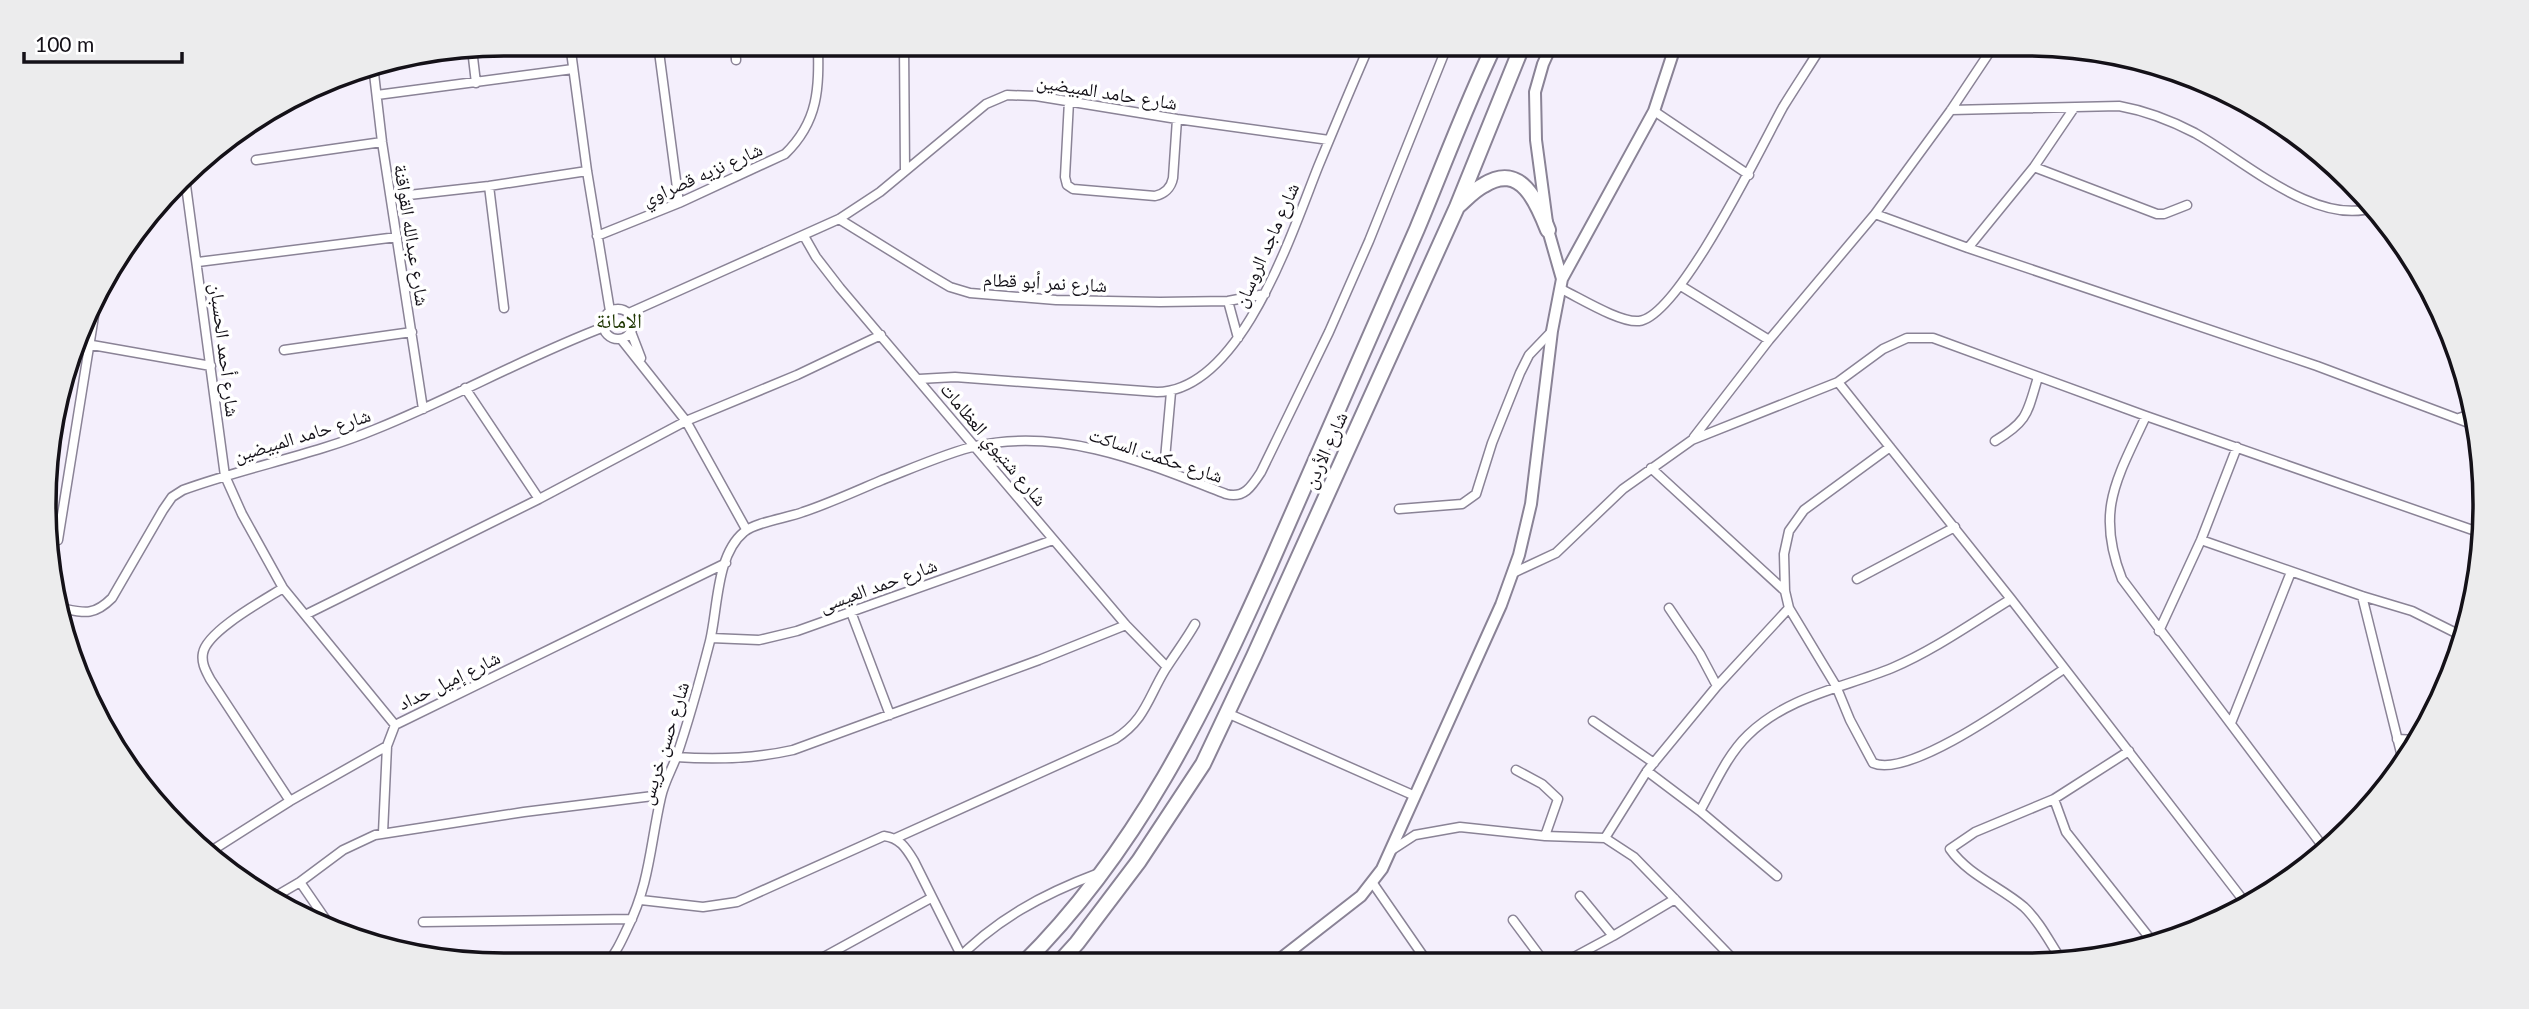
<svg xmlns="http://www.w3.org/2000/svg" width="2529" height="1009" font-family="Lato,'Noto Naskh Arabic',sans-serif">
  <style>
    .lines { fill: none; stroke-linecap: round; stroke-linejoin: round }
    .minor-casing { stroke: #8a8396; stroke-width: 11 }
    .tertiary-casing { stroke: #8a8396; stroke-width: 14 }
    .trunk-casing { stroke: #8a8396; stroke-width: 18 }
    .minor { stroke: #fff; stroke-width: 8 }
    .tertiary { stroke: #fff; stroke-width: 10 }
    .trunk { stroke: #fff; stroke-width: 14 }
    .labels { text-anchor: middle; stroke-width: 7; stroke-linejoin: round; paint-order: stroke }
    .street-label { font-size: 19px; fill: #141118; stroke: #fff }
    .neighbourhood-label { font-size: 21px; fill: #213804; stroke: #fff }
    .rim { fill: none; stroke: #141118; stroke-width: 3.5 }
  </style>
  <rect width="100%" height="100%" fill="#f4effc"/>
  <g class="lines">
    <g class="minor-casing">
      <path id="minor" d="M570 44 587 171 610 311
        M658 44 679 203
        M735 44 736 60
        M904 44 905 171
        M472 49 476 83
        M373 65 382 142 423 409
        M377 95 573 69
        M1069 101 1065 177 1067 185 1073 189 1155 196C1164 194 1171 188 1173 178L1177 119
        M1951 110 2119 106C2147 111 2170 120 2195 133 2242 159 2317 228 2375 207
        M1654 111 1749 175
        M256 160 382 142
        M2034 167 2157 214H2164L2187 205
        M185 178 225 476 242 514 283 588 395 725
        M489 186 504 308
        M391 197 489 186 587 171
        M1875 214 1968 248 2317 366 2477 426
        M839 219 928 274 950 287 970 293 1056 300 1160 302 1228 301 1265 294
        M597 236 679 203 785 154C819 121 819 88 818 44
        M804 236 816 257 840 288 1126 625 1167 667
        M1968 248 2034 167 2074 108
        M198 262 397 237
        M1681 286 1769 340
        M1561 289C1580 298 1620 323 1639 321 1679 317 1762 145 1783 107 1796 86 1810 65 1823 44
        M1228 301 1238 338
        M603 324a15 15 0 1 1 30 0a15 15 0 1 1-30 0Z
        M629 313 839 219 880 192 986 104 1007 95 1036 96 1177 119 1329 140
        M631 332 641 358
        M621 339 686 421 746 529
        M75 342 211 366
        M284 350 412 332
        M919 379 955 377 1157 392C1241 391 1292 232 1318 167 1335 126 1352 85 1370 44
        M1838 382 2011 599 2247 905
        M465 388 539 499
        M2146 416C2117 479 2095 510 2122 579L2327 852
        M2459 418 2474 413
        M1694 437 1769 340 1875 214 1951 110 1995 44
        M1995 441C2028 421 2027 414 2038 377
        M1890 447 1804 510 1789 531 1784 554 1785 591 1789 608 1836 686 1850 720 1873 763C1911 780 2030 691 2064 669
        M1651 468 1785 591
        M1164 470 1171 392
        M1399 509 1462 504 1476 494 1492 443 1520 373 1529 355 1552 331
        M58 540 98 291
        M2201 540 2362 596 2412 611 2464 637
        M1513 573 1556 553 1623 489 1692 440 1838 382 1883 349 1907 338H1933L2146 416 2484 534
        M1857 579 1955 527
        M283 588C264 600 207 631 203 653 201 663 206 671 210 679L290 801
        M2362 596 2404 765
        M56 607C82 612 92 618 112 598L163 510 172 497 183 490C246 467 314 455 376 429 453 398 525 357 604 327
        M1669 608 1700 654 1717 686
        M851 612 890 715
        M307 614 539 499 686 421 797 375 881 335
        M2159 631 2201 540 2237 447
        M711 638 759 640 797 631 1053 540
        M1227 713 1415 796
        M1593 721 1654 763
        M2231 723 2291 572
        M2397 739 2417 740
        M676 757C717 760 753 759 793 750L1039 660 1126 625
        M1516 770 1542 784 1558 799 1545 836
        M1647 771 1700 811 1777 876
        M2054 799 2066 832 2152 941
        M1700 811C1714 786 1727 755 1748 735 1788 696 1843 688 1892 668 1934 650 1972 623 2011 599
        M383 833 387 746
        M896 838 1115 739C1145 720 1148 698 1165 670 1175 654 1186 640 1195 624
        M1605 838 1647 771 1717 686 1789 608
        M1392 850 1415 835 1460 827 1545 836 1605 838 1634 857 1736 962
        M208 853 290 801 387 746 395 725 726 563
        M300 882 333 930
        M1372 882 1428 963
        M1580 896 1613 936
        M271 899 300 882 343 850 375 835 524 812 661 795
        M641 900 703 907 737 902 884 836C900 838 906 848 914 861L961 955
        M1513 920 1545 963
        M423 922 632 919
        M2062 961C2050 943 2040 922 2024 907 2001 887 1968 875 1950 849L1975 832 2054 799 2129 751
        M1563 963 1613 936 1675 899
        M811 964 931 898
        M953 964C994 920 1043 894 1099 873
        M605 965C615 955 621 942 627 929 650 883 650 845 661 797 664 783 671 771 676 758 689 720 700 680 710 641 718 608 716 555 744 532 755 522 788 518 803 512 830 503 856 491 882 480 908 470 949 452 976 446 1063 427 1146 463 1226 494 1244 499 1252 486 1261 472L1329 332 1369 241 1448 44"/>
    </g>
    <g class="tertiary-casing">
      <path id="tertiary" d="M1562 279 1654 111 1676 44
        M1275 963 1361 896 1382 869 1501 605 1519 555 1531 504 1552 331 1562 279 1548 230 1536 140 1535 92 1543 64 1552 44"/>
    </g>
    <g class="trunk-casing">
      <path id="trunk" d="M1458 206C1466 199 1474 190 1484 185 1521 162 1537 202 1548 230
        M1023 964C1137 851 1204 712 1269 567 1319 455 1368 342 1417 229 1443 167 1466 104 1495 44
        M1058 964 1077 943 1139 861 1203 764 1254 656 1457 207 1523 44"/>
    </g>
    <use href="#minor" class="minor"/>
    <use href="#tertiary" class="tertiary"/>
    <use href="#trunk" class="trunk"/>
  </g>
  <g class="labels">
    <g class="street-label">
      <text transform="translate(1107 92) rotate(9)" y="7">شارع حامد المبيضين</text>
      <text transform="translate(702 174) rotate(-24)" y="7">شارع نزيه قصراوي</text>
      <text transform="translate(412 235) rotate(81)" y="7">شارع عبدالله القواقنة</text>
      <text transform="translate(1266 245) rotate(-66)" y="7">شارع ماجد الروسان</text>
      <text transform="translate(1045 282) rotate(3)" y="7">شارع نمر أبو قطام</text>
      <text transform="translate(225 350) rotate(83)" y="7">شارع أحمد الحسبان</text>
      <text transform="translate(302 435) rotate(-17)" y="7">شارع حامد المبيضين</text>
      <text transform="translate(994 444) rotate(50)" y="7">شارع شتيوي العظامات</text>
      <text transform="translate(1325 450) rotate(-66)" y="7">شارع الأردن</text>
      <text transform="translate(1156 455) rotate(18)" y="7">شارع حكمت الساكت</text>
      <text transform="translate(878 585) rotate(-20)" y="7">شارع حمد العيسى</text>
      <text transform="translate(449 680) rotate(-26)" y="7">شارع إميل حداد</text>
      <text transform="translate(664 743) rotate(-73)" y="7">شارع حسن خريس</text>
    </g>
    <g class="neighbourhood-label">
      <text x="619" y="328">الامانة</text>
    </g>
  </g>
  <path d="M0 0H2529V1009H0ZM504 56H2025A448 448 0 0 1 2473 504V505A448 448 0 0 1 2025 953H504A448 448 0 0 1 56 505V504A448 448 0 0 1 504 56Z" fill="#ececed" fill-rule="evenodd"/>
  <path class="rim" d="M504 56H2025A448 448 0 0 1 2473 504V505A448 448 0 0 1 2025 953H504A448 448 0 0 1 56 505V504A448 448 0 0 1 504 56Z"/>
  <path d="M24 52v10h158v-10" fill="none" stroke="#141118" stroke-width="3.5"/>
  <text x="35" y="52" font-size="21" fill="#141118" stroke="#ffffff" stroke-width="5" paint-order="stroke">100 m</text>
</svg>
